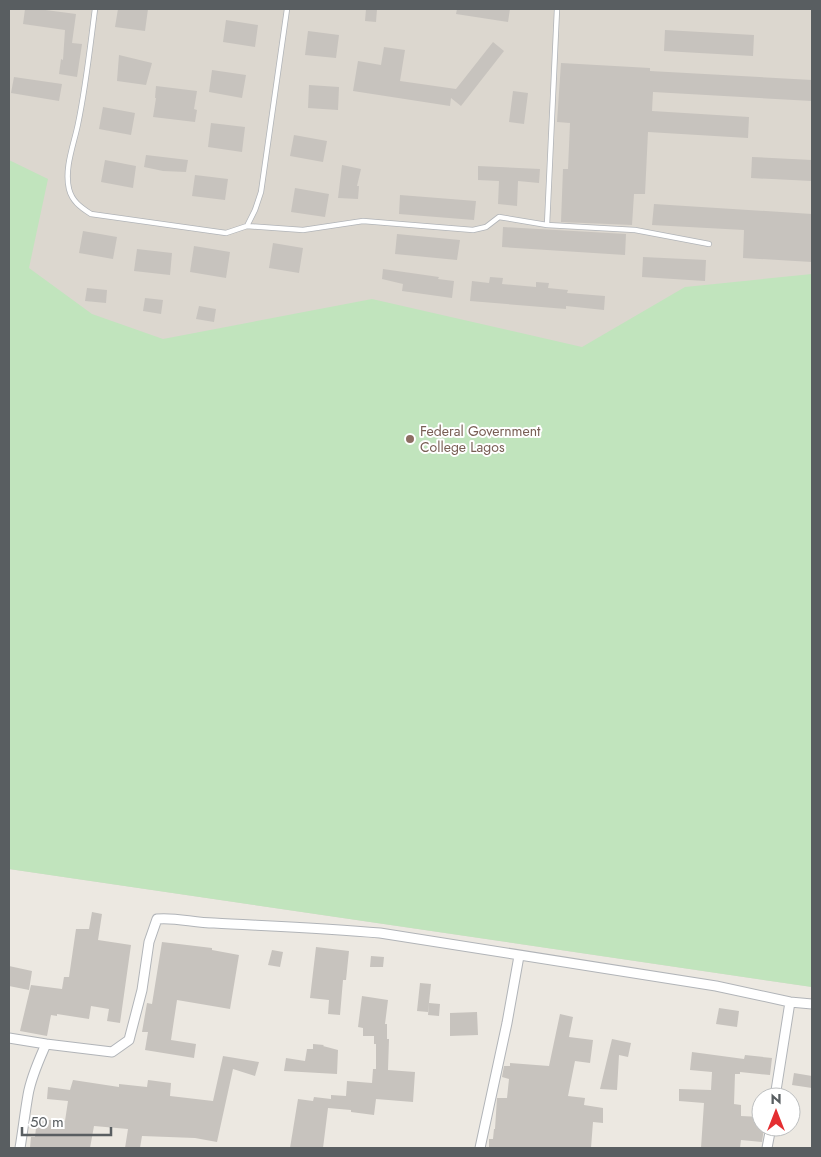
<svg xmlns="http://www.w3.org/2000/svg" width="821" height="1157" font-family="Jost,sans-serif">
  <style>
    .education { fill: #dcd7cf }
    .green { fill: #c1e4bd }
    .building { fill: #c7c3be }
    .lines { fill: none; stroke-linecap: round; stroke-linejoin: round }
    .service-casing { stroke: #b1b4b8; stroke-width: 6 }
    .minor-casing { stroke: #b1b4b8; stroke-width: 11 }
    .service { stroke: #fff; stroke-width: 4.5 }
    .minor { stroke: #fff; stroke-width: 9 }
    .education-dot { fill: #8d6e63; stroke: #fff; stroke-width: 2 }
    .labels { text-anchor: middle; stroke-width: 4; stroke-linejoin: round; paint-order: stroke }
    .education-label { font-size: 14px; fill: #785e54; stroke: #fff; text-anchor: start }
  </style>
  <rect width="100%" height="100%" fill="#ece8e1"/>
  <path class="education" d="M9 9H812V987L9 869Z"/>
  <path class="green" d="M9 160 48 179 29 268 92 314 163 339 372 299 582 347 685 287 812 274V987L9 869Z"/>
  <path class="building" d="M25 9H38L76 14 72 43 82 44 77 77 59 74 61 59 63 60 65 30 23 24Z
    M118 9H148L145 31 115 27Z
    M366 9H377L376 22 365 21Z
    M457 9H510L508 22 456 14Z
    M226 20 258 25 255 47 223 42Z
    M665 30 754 35 753 56 664 51Z
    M308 31 339 35 336 58 305 55Z
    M493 42 504 51 461 106 451 98 450 106 353 91 358 61 381 65 384 47 405 50 400 81 456 89Z
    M119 55 152 63 146 85 117 81Z
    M561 63 650 68V71L812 80V101L653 92 652 111 749 117 748 138 648 132 645 194H634L632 225 561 222 563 169H568L570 123 557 122Z
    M212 70 246 75 242 98 209 92Z
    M14 77 62 84 59 101 11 93Z
    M309 85 339 87 338 110 308 108Z
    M156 86 197 91 194 109 197 110 195 122 153 117 156 98H155Z
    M513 91 528 93 524 124 509 122Z
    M103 107 135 113 131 135 99 129Z
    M211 123 245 127 242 152 208 147Z
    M294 135 327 141 323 162 290 156Z
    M146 155 188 160 186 172 163 171 144 167Z
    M752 157 812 160V181L751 178Z
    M105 160 136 166 133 188 101 182Z
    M342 165 361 169 357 186H359L358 199 338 198Z
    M478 166 540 169 539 183 518 181 517 206 498 204 499 181 478 180Z
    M195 175 228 179 225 200 192 196Z
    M295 188 329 194 325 217 291 212Z
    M400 195 476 201 474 220 399 214Z
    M654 204 812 214V262L743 258 744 230 652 225Z
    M503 227 626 234 625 255 502 247Z
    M83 231 117 237 113 259 79 253Z
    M397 234 460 240 457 260 395 254Z
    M273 243 303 248 299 273 269 268Z
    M194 246 230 252 226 278 190 272Z
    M137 249 172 253 170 275 134 271Z
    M643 257 706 260 705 281 642 277Z
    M383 269 439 277 438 279 454 281 452 298 402 291 403 284 382 279Z
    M490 277 503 278 502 284 536 287V282L549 283 548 288 568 290 567 293 605 296 604 310 566 306V309L470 301 472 281 489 283Z
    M87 288 107 290 106 303 85 301Z
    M145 298 163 300 161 314 143 311Z
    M199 306 216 309 214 322 196 319Z
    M92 912 102 914 98 940 131 945 120 1023 107 1021 109 1009 91 1006 89 1019 57 1014V1016L51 1015 47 1036 20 1031 31 985 62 989 64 977H69L76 929H89Z
    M162 942 212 948V950L239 955 230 1009 177 1000 171 1040 196 1044 194 1058 145 1050 148 1032H142L147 1003 152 1004Z
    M316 947 349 951 346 980H343L340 1015 328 1014 329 1000 310 998Z
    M272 950 283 952 280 967 268 965Z
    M371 956 384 957 383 967H370Z
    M9 966 32 971 29 990 9 986Z
    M420 983 431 984 428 1012 417 1011Z
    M362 996 388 1000 385 1024H387V1039H389L388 1070 415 1072 413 1102 376 1099 374 1115 351 1112V1110L328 1108 323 1148H290L298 1099 313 1101 314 1097 331 1099V1095L346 1096 347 1081 372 1083 373 1069H376V1044H374V1036H363V1028L358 1027Z
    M429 1003 440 1004 439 1016 428 1015Z
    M719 1008 739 1011 737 1027 716 1024Z
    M477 1012 478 1035 450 1036V1013Z
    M560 1014 573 1017 569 1037 593 1040 590 1063 575 1061 568 1096 585 1098 584 1105 603 1108V1123L593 1122 591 1148H489V1139H493L494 1129H495L497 1098H507L509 1079 502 1077 504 1066H510V1063L549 1066Z
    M612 1039 631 1043 628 1057 619 1055 617 1090 600 1089Z
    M313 1044 324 1045 323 1046 338 1050 337 1074 284 1071 286 1058 305 1061 307 1049H313Z
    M692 1052 744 1059 745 1055 772 1058 770 1075 740 1072V1074H735L734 1104 741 1105V1116L761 1117V1128H764L762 1142 741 1140 740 1148H701L704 1103 679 1101V1089L711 1090 712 1072 690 1070Z
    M223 1056 259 1062 255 1076 233 1069 217 1142 195 1138 142 1136 140 1148H125L128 1129 94 1126 90 1148H30L31 1137H35L37 1119 65 1121 68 1101 47 1099 48 1087 70 1090 73 1080 119 1087V1084L147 1087 148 1080 171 1083 170 1096 213 1101Z
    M794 1073 812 1076V1088L792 1085Z"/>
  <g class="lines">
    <g class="service-casing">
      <path id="service" d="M95 9C90 47 86 86 78 124 74 144 64 168 69 189 72 201 80 207 91 214L226 233 247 226 255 210 261 192 287 9
        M547 225 557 9
        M247 226 303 230 363 221 473 230 486 227 499 217 547 225 635 230 709 244"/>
    </g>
    <g class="minor-casing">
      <path id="minor" d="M9 1038 46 1044
        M775 1097 790 1002
        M20 1148C23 1130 25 1112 28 1095 31 1077 39 1060 46 1044L112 1052 129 1040 142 990 149 942 157 919C176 917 194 923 214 923 269 926 325 928 380 933L716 986 790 1002 812 1004
        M480 1148 507 1023 519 956
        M767 1148 771 1127"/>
    </g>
    <use href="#service" class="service"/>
    <use href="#minor" class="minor"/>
  </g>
  <circle class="education-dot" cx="410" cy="439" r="5"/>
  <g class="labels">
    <g class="education-label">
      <text x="420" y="436">Federal Government<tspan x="420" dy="16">College Lagos</tspan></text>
    </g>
  </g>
  <rect width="821" height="1157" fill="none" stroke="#595e61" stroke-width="20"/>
  <g transform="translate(776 1112)"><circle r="24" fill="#ffffff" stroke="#bdbfc0"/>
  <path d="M0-4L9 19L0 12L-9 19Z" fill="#e42e31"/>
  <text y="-8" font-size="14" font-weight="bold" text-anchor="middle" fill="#595e61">N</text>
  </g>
  <path d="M22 1127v8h89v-8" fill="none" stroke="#595e61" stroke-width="2.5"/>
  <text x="30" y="1127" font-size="15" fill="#595e61" stroke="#ffffff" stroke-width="4" paint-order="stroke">50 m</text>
</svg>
